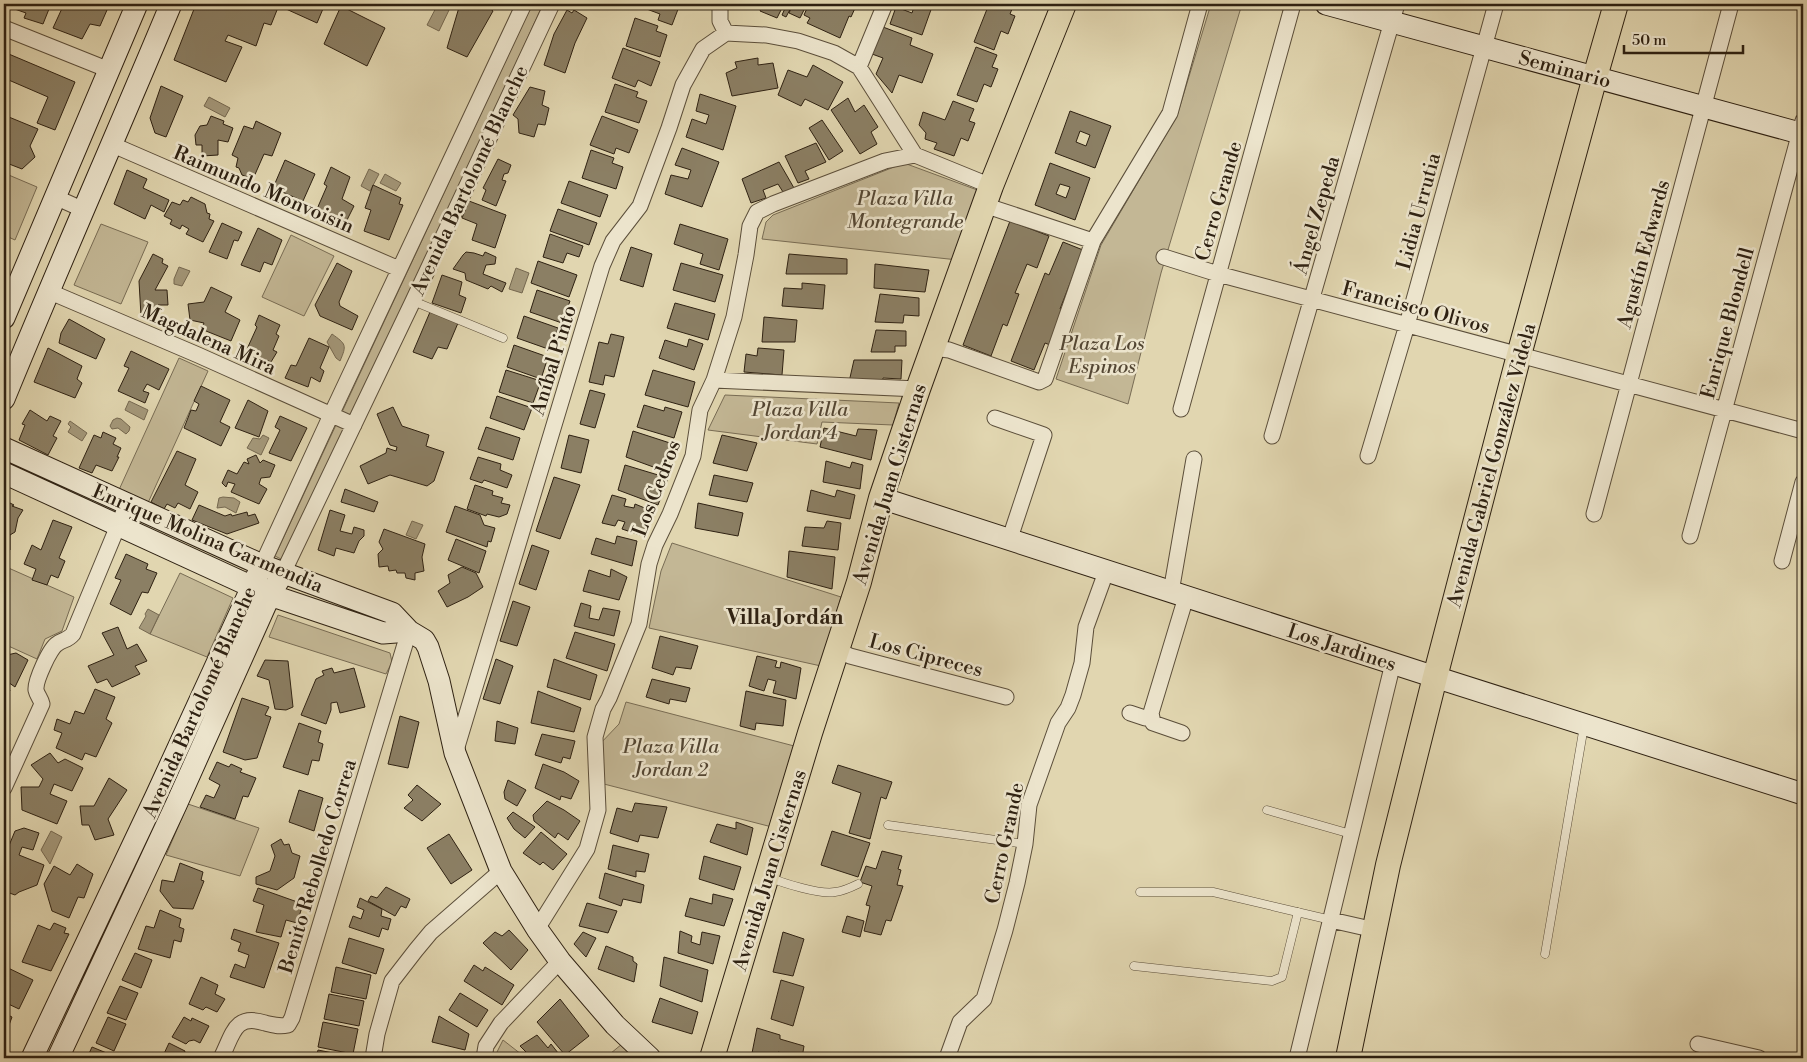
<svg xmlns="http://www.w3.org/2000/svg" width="1807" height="1062" font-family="'Libre Bodoni',serif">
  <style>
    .green { fill: #c3b795; stroke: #786c54 }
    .water { fill: #a4987a; stroke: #756850 }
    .building { fill: #8b7f64; stroke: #2e2112; fill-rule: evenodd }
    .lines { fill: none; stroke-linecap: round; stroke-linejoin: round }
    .lane-casing { stroke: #5b4e3a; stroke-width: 9 }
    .street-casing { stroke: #5b4e3a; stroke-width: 17 }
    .secondary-casing { stroke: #2e2112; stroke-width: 23 }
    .primary-casing { stroke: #2e2112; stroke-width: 26 }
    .lane { stroke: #ece4cc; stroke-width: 8 }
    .street { stroke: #ece4cc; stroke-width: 15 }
    .secondary { stroke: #ece4cc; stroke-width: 21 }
    .primary { stroke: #e1d6b0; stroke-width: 24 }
    .labels { text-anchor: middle; stroke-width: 5; stroke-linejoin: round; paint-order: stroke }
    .street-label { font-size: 20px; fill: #2e2112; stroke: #ece4cc }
    .park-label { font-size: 20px; font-style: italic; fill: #534633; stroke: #ece4cc }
    .neighbourhood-label { font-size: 21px; font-weight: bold; fill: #2e2112; stroke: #ece4cc }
  </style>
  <rect width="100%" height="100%" fill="#e1d6b0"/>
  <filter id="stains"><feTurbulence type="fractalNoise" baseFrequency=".004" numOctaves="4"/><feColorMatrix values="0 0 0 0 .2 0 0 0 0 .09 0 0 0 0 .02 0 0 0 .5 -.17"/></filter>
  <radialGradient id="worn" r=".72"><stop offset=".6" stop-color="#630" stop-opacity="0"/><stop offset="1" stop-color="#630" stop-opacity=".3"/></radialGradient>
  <path class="green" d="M532 4H543L478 147 283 560 275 556Z
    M1211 4H1242L1161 273 1128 404 1056 379 1101 245 1177 116Z
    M904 163 980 191 958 260 762 239 766 222 773 215Z
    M4 173 37 187 15 240 4 235Z
    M101 224 148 242 121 304 74 285Z
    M291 235 334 256 304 316 262 297Z
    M179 358 208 371 147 505 118 492Z
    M725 395 899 403 893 425 822 422 817 444 708 430Z
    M672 543 841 597 821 666 649 628 661 571Z
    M4 566 74 597 62 631 45 639 37 659 4 644Z
    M180 573 233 598 207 657 150 634Z
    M278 615 390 653 392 662 386 674 269 637Z
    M626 702 798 747 772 827 600 783 598 746 619 724Z
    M188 804 259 828 240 876 166 855Z
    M503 1040 526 1058H494Z
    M622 1044 638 1058H605Z"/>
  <path class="water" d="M438 4 450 8 439 31 427 25Z
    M209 97 230 108 225 117 204 106Z
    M369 169 379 174 370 191 361 186Z
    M385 174 401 183 396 191 380 183Z
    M179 267 190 271 182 286 174 284V279Z
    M516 268 529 273 522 293 509 289Z
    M332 334C346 344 347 345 340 361L336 358 327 342Z
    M129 401 148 410 144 420 125 410Z
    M117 418 121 419 130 427 129 431 126 434 118 428 112 429 110 426 113 420Z
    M70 421 87 433 82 441 68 432 71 427 68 424Z
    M263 435 269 438 261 455 247 448 253 438 260 439Z
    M223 497 234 498 240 502 236 513 225 507 217 508 219 498Z
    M412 521 423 525 416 539 406 535Z
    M148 609 159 615 150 634 139 628 146 616 145 614Z
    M51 831 62 837 50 864 41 850Z"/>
  <path class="building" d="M10 4H51L43 24 24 18 26 13 9 7Z
    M64 4H106L104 8 107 10 100 26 90 24 82 39 53 28Z
    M196 4H275L279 5 271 25 264 23 256 46 228 35 225 41 242 47 226 82 174 60Z
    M275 4H325L317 23Z
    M460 4H489L488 7 493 11 467 57 447 48Z
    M636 4H680L672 25 658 20 660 14 636 5Z
    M760 4H784L777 18 760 11 763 5Z
    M787 4H793L786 17 782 15Z
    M793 4H807L800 18 789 13Z
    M811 4H832L831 6 833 7 834 4H852L856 6 851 17 849 16 840 38 807 23 810 18 804 15 808 6 813 8 814 5Z
    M915 4H933L922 35 890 24 896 7 912 13Z
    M989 4H1014L1010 14 1015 16 1008 34 1001 31 994 50 974 42Z
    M341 6 385 28 367 66 324 44Z
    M567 10 572 13 574 10 587 18 575 43 565 73 544 65 554 34Z
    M635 18 658 26 656 31 667 35 660 57 626 46Z
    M883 27 912 38 910 45 933 54 922 83 899 75 892 93 876 74 883 58 872 54Z
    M976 47 997 55 992 67 998 69 991 87 984 84 977 102 957 95Z
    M623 48 660 62 651 86 638 80 635 87 612 78Z
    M4 52 75 82 55 130 37 123 48 97 4 78Z
    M758 58V65L773 63 778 88 732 96 726 73 737 68 735 62Z
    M813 65 843 82 828 110 805 99 801 106 778 95 788 70 807 77Z
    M615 84 638 92 636 97 647 101 639 123 605 112Z
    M161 86 183 96 166 137 155 133 150 118Z
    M530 87 545 91 542 105 549 108 545 125 538 124 534 137 519 133 518 119 513 115Z
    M700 94 736 106 723 150 686 137 692 119 706 124 709 115 696 111Z
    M848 98 855 112 864 105 878 127 871 132 877 144 860 154 831 110Z
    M953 101 974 109 969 121 975 123 968 141 961 138 954 156 934 149 937 143 925 139 926 133 919 125 923 112 945 120Z
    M1070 111 1111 126 1095 168 1055 153ZM1080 131 1090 135 1086 146 1076 142Z
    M4 115 38 129 30 146 35 157 22 169 4 162Z
    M211 116 224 121 223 124 233 128 228 142 218 140V155L202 156V145H196L195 135 200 126 207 125Z
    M602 116 638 130 629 153 616 148 614 154 590 145Z
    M822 120 843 151 829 160 809 128Z
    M256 121 281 133 272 156 264 154 253 179 242 175 239 168 236 167 238 158 232 155 244 126 253 129Z
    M816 143 826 162 805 171 809 179 798 183 785 156Z
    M682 148 719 162 702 207 665 194 671 175 688 179 691 170 675 165Z
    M591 150 614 158 612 163 623 167 616 189 582 178Z
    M498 159 511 165 508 173 504 174 502 180 506 181 496 206 482 200 486 190 483 188Z
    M285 160 315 174 303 201 273 188Z
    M779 162 794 188 783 192 778 184 763 190 766 198 751 203 742 179Z
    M1050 163 1090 178 1075 220 1035 205ZM1060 184 1070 187 1066 198 1056 194Z
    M331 167 350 177 342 199 354 206 346 222 317 209 327 186 324 184Z
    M127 170 147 179 143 188 169 200 164 212 151 205 145 219 114 204Z
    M569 181 608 195 600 217 561 203Z
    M373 185 401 198 399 204 403 205 389 240 364 231 371 210 365 208Z
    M191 197 205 204 207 213 210 214 209 219 214 221 203 242 186 234 189 229 182 225 180 229 170 224 172 220 164 216 172 202 180 205 183 200 188 202Z
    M469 201 506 215 495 248 472 240 477 224 462 218Z
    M558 209 597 223 589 245 550 231Z
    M1010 221 1049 236 1037 268 1027 264 1015 293 1019 294 1007 326 1003 324 991 356 963 345Z
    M222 223 242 232 238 241 234 240 227 259 209 252Z
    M680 224 728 239 719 270 700 264 703 254 674 244Z
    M258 228 282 240 272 265 264 262 260 272 241 265Z
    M550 234 583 246 579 257 567 253 563 263 543 257Z
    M1063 242 1083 250 1060 309 1064 310 1050 345 1045 343 1034 370 1011 361 1045 273 1049 275Z
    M631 247 652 254 643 287 620 280Z
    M466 252 474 253 483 256 485 252 496 257 495 264 486 265 483 274 506 283 502 292 491 286 488 289 466 280 465 273 453 269 463 255Z
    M153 254 163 259 162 263 168 266 155 290H167L168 305H158V315L141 316 139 281Z
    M789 254 847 259V274H786Z
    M538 261 577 275 569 297 531 283Z
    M337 263 352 271 339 302 340 306 358 316 352 330 320 316 315 305Z
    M681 263 723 275 715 302 673 290Z
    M875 264 929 270 925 292 874 288Z
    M442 275 462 282 459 295 466 298 461 313 432 303Z
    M802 283 825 285 823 309 782 306 784 288 802 289Z
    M211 287 232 297 225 312 240 320 231 341 201 329 204 323 190 320 188 304 204 302Z
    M537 290 570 301 562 323 530 312Z
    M880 294 919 298V316L904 315 903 323 875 322Z
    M675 303 715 314 708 340 667 328Z
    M430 312 458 323 447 349 438 347 432 359 413 352Z
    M259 315 280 325 276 334 279 336 273 350 277 352 271 362 254 355 256 352 247 349 257 327 255 325Z
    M524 316 558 328 551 350 517 338Z
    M764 317 797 320 795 342H762Z
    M69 319 105 339 96 359 59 343 61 333Z
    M876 330 906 331V346H895V352H871Z
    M611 334 624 337 614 377 605 375 603 385 589 382 599 342 608 344Z
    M309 338 329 347 320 368 324 371 320 382 311 377 308 387 285 378 291 365 296 366Z
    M689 339 703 344 694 370 659 358 665 340 687 347Z
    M514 345 548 357 541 379 507 367Z
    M48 348 82 366 77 379 82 383 75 398 34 382Z
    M758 348 784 350 782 375 744 372 746 354 757 356Z
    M131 351 169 369 159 390 147 384 143 391 149 393 145 403 118 391 129 368 124 366Z
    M854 360H902L901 379 883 378 882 384 849 382Z
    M506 370 541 381 533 403 499 392Z
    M653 370 695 382 688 407 645 395Z
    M201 386 230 400 220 422 230 427 221 446 184 428 191 410 196 411 199 404 194 401Z
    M590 390 605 394 595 428 580 424Z
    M497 396 532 408 524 430 490 418Z
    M248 400 268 411 259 437 235 428Z
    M644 405 664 411 665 407 682 412 674 438 637 427Z
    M393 407 402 426 429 435 426 446 444 452 434 481 427 486 390 475 368 484 360 466 386 453 387 448 396 451 397 447 390 445 377 414Z
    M30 410 47 421 50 416 61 421 53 436 57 438 48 455 19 440 25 425 22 424Z
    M280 416 307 428 291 461 269 453 280 430 275 427Z
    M486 427 520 438 513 460 478 449Z
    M824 428 856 436 858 429 877 430 871 460 820 447Z
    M633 431 673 444 667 472 626 457Z
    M103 432 116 438 113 444 121 448 117 457H119L112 471 96 465 92 473 79 468 94 435 101 438Z
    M569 435 589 440 581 473 561 468Z
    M722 435 757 443 747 471 713 463Z
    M177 451 196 459 185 485 198 492 190 509 178 503 175 508 167 504 164 509 151 502Z
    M256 455 260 463 263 460 275 465 270 477 261 478 259 484 267 489 259 504 231 492 235 484 228 482 226 487 222 483 228 470 237 474 244 462 249 464 247 459Z
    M478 457 501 464 500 470 512 475 507 488 484 480 482 483 470 479Z
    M826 461 850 468 852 462 863 465 860 489 823 482Z
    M625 465 668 478 658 505 618 490Z
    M714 475 753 483 747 502 709 495Z
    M554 477 580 485 560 539 536 531Z
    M475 485 493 491 492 495 503 498 501 503 510 505 507 514 499 517 487 514 486 516 467 509Z
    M345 489 378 502 374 512 341 502Z
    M811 490 835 497 837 490 855 495 850 519 807 511Z
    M612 495 626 499 624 506 634 508 635 504 652 511 643 536 622 529 625 522 618 520 615 526 602 523Z
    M4 500 14 505 12 506 23 510 18 518 15 532 10 535V550L4 549Z
    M698 503 743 513 738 536 695 528Z
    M199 505 225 516 231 514 232 516 247 512 248 516 255 514 259 523 227 534 192 520Z
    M455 506 480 515 484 525 495 528 491 542 488 541 487 547 446 532Z
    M330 510 345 515 340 531 352 534 354 527 364 530V536L359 541 354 553 336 548 334 556 318 550Z
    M53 520 72 527 59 558 65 561 58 578 51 575 47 585 32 580 36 569 24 564 32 545 41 550Z
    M827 521 841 523 838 550 802 546 805 527 824 528Z
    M384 529 425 544 422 557 424 571 415 573V580L406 578 405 573H397L396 570 389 571 388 566 379 567 378 554 383 549 379 542Z
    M617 536 637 541 632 566 591 554 596 538 615 544Z
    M456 539 486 551 479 573 448 560Z
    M532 545 549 551 536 590 519 584Z
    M789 551 835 557 832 589 787 577Z
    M126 554 148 564 146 569 157 573 148 593 142 592 131 615 110 604 121 580 115 578Z
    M462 567 476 573 483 587 468 597 447 607 438 591 450 583 448 575Z
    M611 569 627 577 619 600 583 591 589 570 610 577Z
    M513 601 530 607 517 646 500 641Z
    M581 603 591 606 589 618 599 620 603 608 620 611 614 636 574 626Z
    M118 627 127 649 137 644 147 661 135 666 140 674 112 687 107 679 97 683 88 666 114 655 102 633Z
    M575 632 615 644 607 671 566 658Z
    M660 636 698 646 691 669 676 667 673 675 652 668Z
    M4 646 7 655 16 653 28 660 15 687 5 680 10 691 4 693Z
    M757 656 777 661 775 667 780 668 781 662 801 668 796 699 773 693 776 681 768 679 764 691 749 686Z
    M496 659 513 666 500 704 483 699Z
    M554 659 597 675 590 700 547 687Z
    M265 660 288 661 293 707 286 710 275 709 269 680 257 676Z
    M332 668 334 673 354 668 365 707 340 713 337 702 331 703V710L326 724 301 715 316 679 324 675 322 671Z
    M652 679 690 688 686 702 670 699 669 704 646 697Z
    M95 689 115 697 106 719 112 723 96 757 85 753 82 760 56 748 62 733 54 730 57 719 70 724 75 711 84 714Z
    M538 691 581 708 574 732 531 723Z
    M746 691 786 700 783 726 756 723 755 730 740 726Z
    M242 698 269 707 265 715 271 717 257 758 245 760 223 752Z
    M400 716 419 722 408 768 388 764Z
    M497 721 518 728 515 744 495 741Z
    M299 723 321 731 318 742 323 744 319 761 312 760 308 775 283 767Z
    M542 734 575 741 570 759 563 757 561 763 535 755Z
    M50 753 58 763 65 759 83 768 72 791 54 784 50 794 67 801 57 824 22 810 21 787H39L43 779 31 765Z
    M217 762 229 767 231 764 242 769 240 772 256 778 248 797 243 796 235 819 200 807 206 795 214 798 220 785 209 779Z
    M543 764 564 772 579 781 571 799 561 796 560 800 535 788Z
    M838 765 892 782 886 799 881 797 870 839 849 833 861 793 832 783Z
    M109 778 127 790 108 819 114 835 95 840 89 825H82L80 806H94Z
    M508 780 526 790 517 806 505 799 504 792Z
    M417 785 441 804 422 821 404 808 413 800 408 795Z
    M299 790 323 798 314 831 289 822Z
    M547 801 564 810 580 821 568 840 558 833 555 838 534 821 533 815Z
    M635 803 667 807 658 838 640 835 638 842 610 833 617 808 632 812Z
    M513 812 535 827 525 838 514 829 507 818Z
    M736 822 753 828 747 855 710 842 717 824 736 829Z
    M24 828 39 833 33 850 22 847 19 855 44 865 37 885 19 892 15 895 4 891V849L8 848 15 831Z
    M832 831 870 843 858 877 821 865Z
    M541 832 567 854 553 870 543 862 540 865 523 853Z
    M449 834 472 870 451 884 427 848Z
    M281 839 284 845 289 844 292 853 300 856 294 878 277 890 256 884V877L270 871 275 856 271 845Z
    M613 845 649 854 645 872 636 871V877L608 869Z
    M882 851 902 856 898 869 901 870 897 885 903 886 891 921 886 920 881 935 864 931 870 906 866 905 872 886 860 882 866 866 876 869Z
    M704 856 741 867 734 890 699 879Z
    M180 863 203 872 201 880 204 881 193 909 173 908 160 891 162 880 174 882Z
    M77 864 93 874 84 898 78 897 69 918 52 911 44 884 54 866 70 875Z
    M605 873 644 885 641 903 623 899 621 906 599 898Z
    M386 887 410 899 406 908 401 906 395 916 368 901 371 896 377 898Z
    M258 888 303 904 297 923 286 920 281 937 256 932 264 905 253 901Z
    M713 894 733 899 724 926 685 916 690 898 712 904Z
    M360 898 382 909 381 916 391 919 388 930 382 928 379 937 349 927 353 916 361 919 364 910 357 907Z
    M587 903 617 911 608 933 579 926Z
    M160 910 181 919 179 927 184 929 181 942 174 940 170 958 138 949 146 926 154 928Z
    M847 916 864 921 860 937 842 932Z
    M54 923 66 928 64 933 69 934 51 971 22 962 38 925 50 930Z
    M234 929 279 943 264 988 230 977 235 964 245 968 249 955 238 951 241 943 231 939Z
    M509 930 528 950 511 970 483 943 495 932 502 936Z
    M680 931 692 936 691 942 700 945 702 932 720 936 713 964 678 953Z
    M583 932 596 938 586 957 574 944Z
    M783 932 804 939 793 976 773 972Z
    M349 938 384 949 376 974 342 963Z
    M606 946 633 957V961L637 964 634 982 598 969Z
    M135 953 152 960 141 988 122 980Z
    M664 957 708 970 702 1002 660 986Z
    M474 965 483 971 485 967 514 985 502 1005 464 981Z
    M4 966 33 980 19 1009 4 1002Z
    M336 967 371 975 366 999 331 992Z
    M201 977 218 985 215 994 225 999 217 1012 206 1007 203 1010 189 1004Z
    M781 980 804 987 793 1026 771 1019Z
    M120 986 138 993 126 1020 107 1013Z
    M460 993 488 1010 477 1027 449 1010Z
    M329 994 364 1001 359 1026 324 1019Z
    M660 998 698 1012 692 1034 652 1022Z
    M560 999 589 1036 565 1055 537 1022Z
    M4 1013 12 1017 5 1036H4Z
    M439 1016 469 1034 465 1050 432 1042Z
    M108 1017 126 1024 114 1051 96 1043Z
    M184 1017 191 1021 192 1018 209 1026 200 1043 194 1040 189 1041 186 1044 172 1037Z
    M323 1022 358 1029 353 1054 318 1047Z
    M757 1028 780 1035V1039L804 1046 802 1058 778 1052 777 1058H751Z
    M537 1035 548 1048 551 1044 562 1058H532L520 1046Z
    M169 1043 185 1051 183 1058H162Z
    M92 1047 109 1054 108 1058H87Z
    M318 1050 353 1057V1058H316Z"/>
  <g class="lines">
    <g class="lane-casing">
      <path id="lane" d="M413 301 503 338
        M1267 810 1351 834
        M888 825 1025 844
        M769 877C782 883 821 895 835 892 843 891 850 888 858 884
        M1140 892H1213L1331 920
        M1545 954 1584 726
        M1134 966 1272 981 1282 977 1298 912"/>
    </g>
    <g class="street-casing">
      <path id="street" d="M4 28 109 70
        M726 33 766 35 798 41 834 53 859 67 915 155 991 186
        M859 67 885 4
        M113 145 399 269
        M55 197 84 210
        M984 205 1093 241
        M1164 257 1218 274 1803 431
        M48 291 198 355 354 425
        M933 348 949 350 1039 382 1045 379 1093 241 1170 113 1200 4
        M714 380 918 389
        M1181 409 1293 4
        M995 418 1044 435 1009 541
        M1272 436 1397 4
        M1368 456 1407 325 1496 4
        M1594 514 1731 4
        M1690 536 1803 121
        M1782 561 1803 482
        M262 565 331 415 524 4
        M283 573 413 301 552 4
        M1171 592 1194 459
        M837 650 850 656 1006 697
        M1130 713 1145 718 1149 717 1151 713
        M1182 733 1153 723 1151 713 1186 597
        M456 750 602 266 613 241 640 206 669 128 683 85 703 49 726 33 720 21V4
        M4 788 42 704C41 699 37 695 36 690 35 681 50 648 57 644 63 639 67 641 73 634L127 504
        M1331 920 1375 930
        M537 929 587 849 598 810 595 737 603 709 609 698 639 624 649 564 655 545 670 514 693 456 700 410 714 380 734 317 746 255 750 226 757 212 773 204 885 161 915 155
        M1698 1044 1759 1058
        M221 1058C233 1035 234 1013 265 1023 274 1025 279 1027 288 1025L292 1018 409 631
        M373 1058 377 1034 392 981 416 950 431 932 501 871
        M484 1058 486 1046 501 1023 560 961
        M947 1058 960 1022 984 999 1005 930 1017 883 1025 844 1029 805 1058 723 1068 708 1073 695 1082 663 1086 627 1106 572
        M1297 1058 1393 663"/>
    </g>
    <g class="secondary-casing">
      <path id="secondary" d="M1326 4 1803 134
        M4 318 137 4
        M4 399C58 267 116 136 171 4
        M4 448 262 565 392 613 409 631 424 640 428 647 439 681 455 753 501 871 537 929 560 961 615 1025 650 1058
        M4 473 270 595 383 633 409 631
        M881 498 1435 677 1803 794
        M32 1058 156 796 262 565
        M58 1058 176 805 270 595 283 573"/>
    </g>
    <g class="primary-casing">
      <path id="primary" d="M712 1058 810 733 859 582 881 498 918 389 991 186 1064 4
        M1348 1058 1388 865 1435 677 1519 355 1595 77 1616 4"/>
    </g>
    <use href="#lane" class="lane"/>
    <use href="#street" class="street"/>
    <use href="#secondary" class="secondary"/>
    <use href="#primary" class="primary"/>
  </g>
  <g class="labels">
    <g class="street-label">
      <text transform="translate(1565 69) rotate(15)" y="7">Seminario</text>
      <text transform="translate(469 180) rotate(-65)" y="7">Avenida Bartolomé Blanche</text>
      <text transform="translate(264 189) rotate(23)" y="7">Raimundo Monvoisin</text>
      <text transform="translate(1218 201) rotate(-74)" y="7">Cerro Grande</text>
      <text transform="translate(1418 211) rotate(-75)" y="7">Lidia Urrutia</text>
      <text transform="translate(1316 215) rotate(-74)" y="7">Ángel Zepeda</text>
      <text transform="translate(1643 254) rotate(-75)" y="7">Agustín Edwards</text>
      <text transform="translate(1416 307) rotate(15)" y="7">Francisco Olivos</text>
      <text transform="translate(1727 323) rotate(-75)" y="7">Enrique Blondell</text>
      <text transform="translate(209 339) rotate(24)" y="7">Magdalena Mira</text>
      <text transform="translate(553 360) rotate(-73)" y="7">Aníbal Pinto</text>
      <text transform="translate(1491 465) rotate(-75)" y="7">Avenida Gabriel González Videla</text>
      <text transform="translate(889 484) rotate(-73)" y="7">Avenida Juan Cisternas</text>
      <text transform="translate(656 488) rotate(-69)" y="7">Los Cedros</text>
      <text transform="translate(208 538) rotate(23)" y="7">Enrique Molina Garmendia</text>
      <text transform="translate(1342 647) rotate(18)" y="7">Los Jardines</text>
      <text transform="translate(926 655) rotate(15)" y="7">Los Cipreces</text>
      <text transform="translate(199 702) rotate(-66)" y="7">Avenida Bartolomé Blanche</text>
      <text transform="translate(1004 843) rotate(-78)" y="7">Cerro Grande</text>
      <text transform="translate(317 866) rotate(-73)" y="7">Benito Rebolledo Correa</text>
      <text transform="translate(769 870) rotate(-73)" y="7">Avenida Juan Cisternas</text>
    </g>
    <g class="park-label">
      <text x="905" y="205">Plaza Villa<tspan x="905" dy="23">Montegrande</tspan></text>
      <text x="1102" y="350">Plaza Los<tspan x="1102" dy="23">Espinos</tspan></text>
      <text x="800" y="416">Plaza Villa<tspan x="800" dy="23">Jordan 4</tspan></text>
      <text x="671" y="753">Plaza Villa<tspan x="671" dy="23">Jordan 2</tspan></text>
    </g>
    <g class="neighbourhood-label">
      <text x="785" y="624">Villa Jordán</text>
    </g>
  </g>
  <rect width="1807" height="1062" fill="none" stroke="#e1d6b0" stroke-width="20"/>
  <rect x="5" y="5" width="1797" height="1052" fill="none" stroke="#2e2112" stroke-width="2.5"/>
  <rect x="10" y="10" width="1787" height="1042" fill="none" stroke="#2e2112"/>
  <path d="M1624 45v8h119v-8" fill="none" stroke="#2e2112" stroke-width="2.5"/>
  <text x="1632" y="45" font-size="15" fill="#2e2112" stroke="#ece4cc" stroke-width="4" paint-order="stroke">50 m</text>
  <rect width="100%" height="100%" filter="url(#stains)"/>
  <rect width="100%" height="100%" fill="url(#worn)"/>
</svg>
